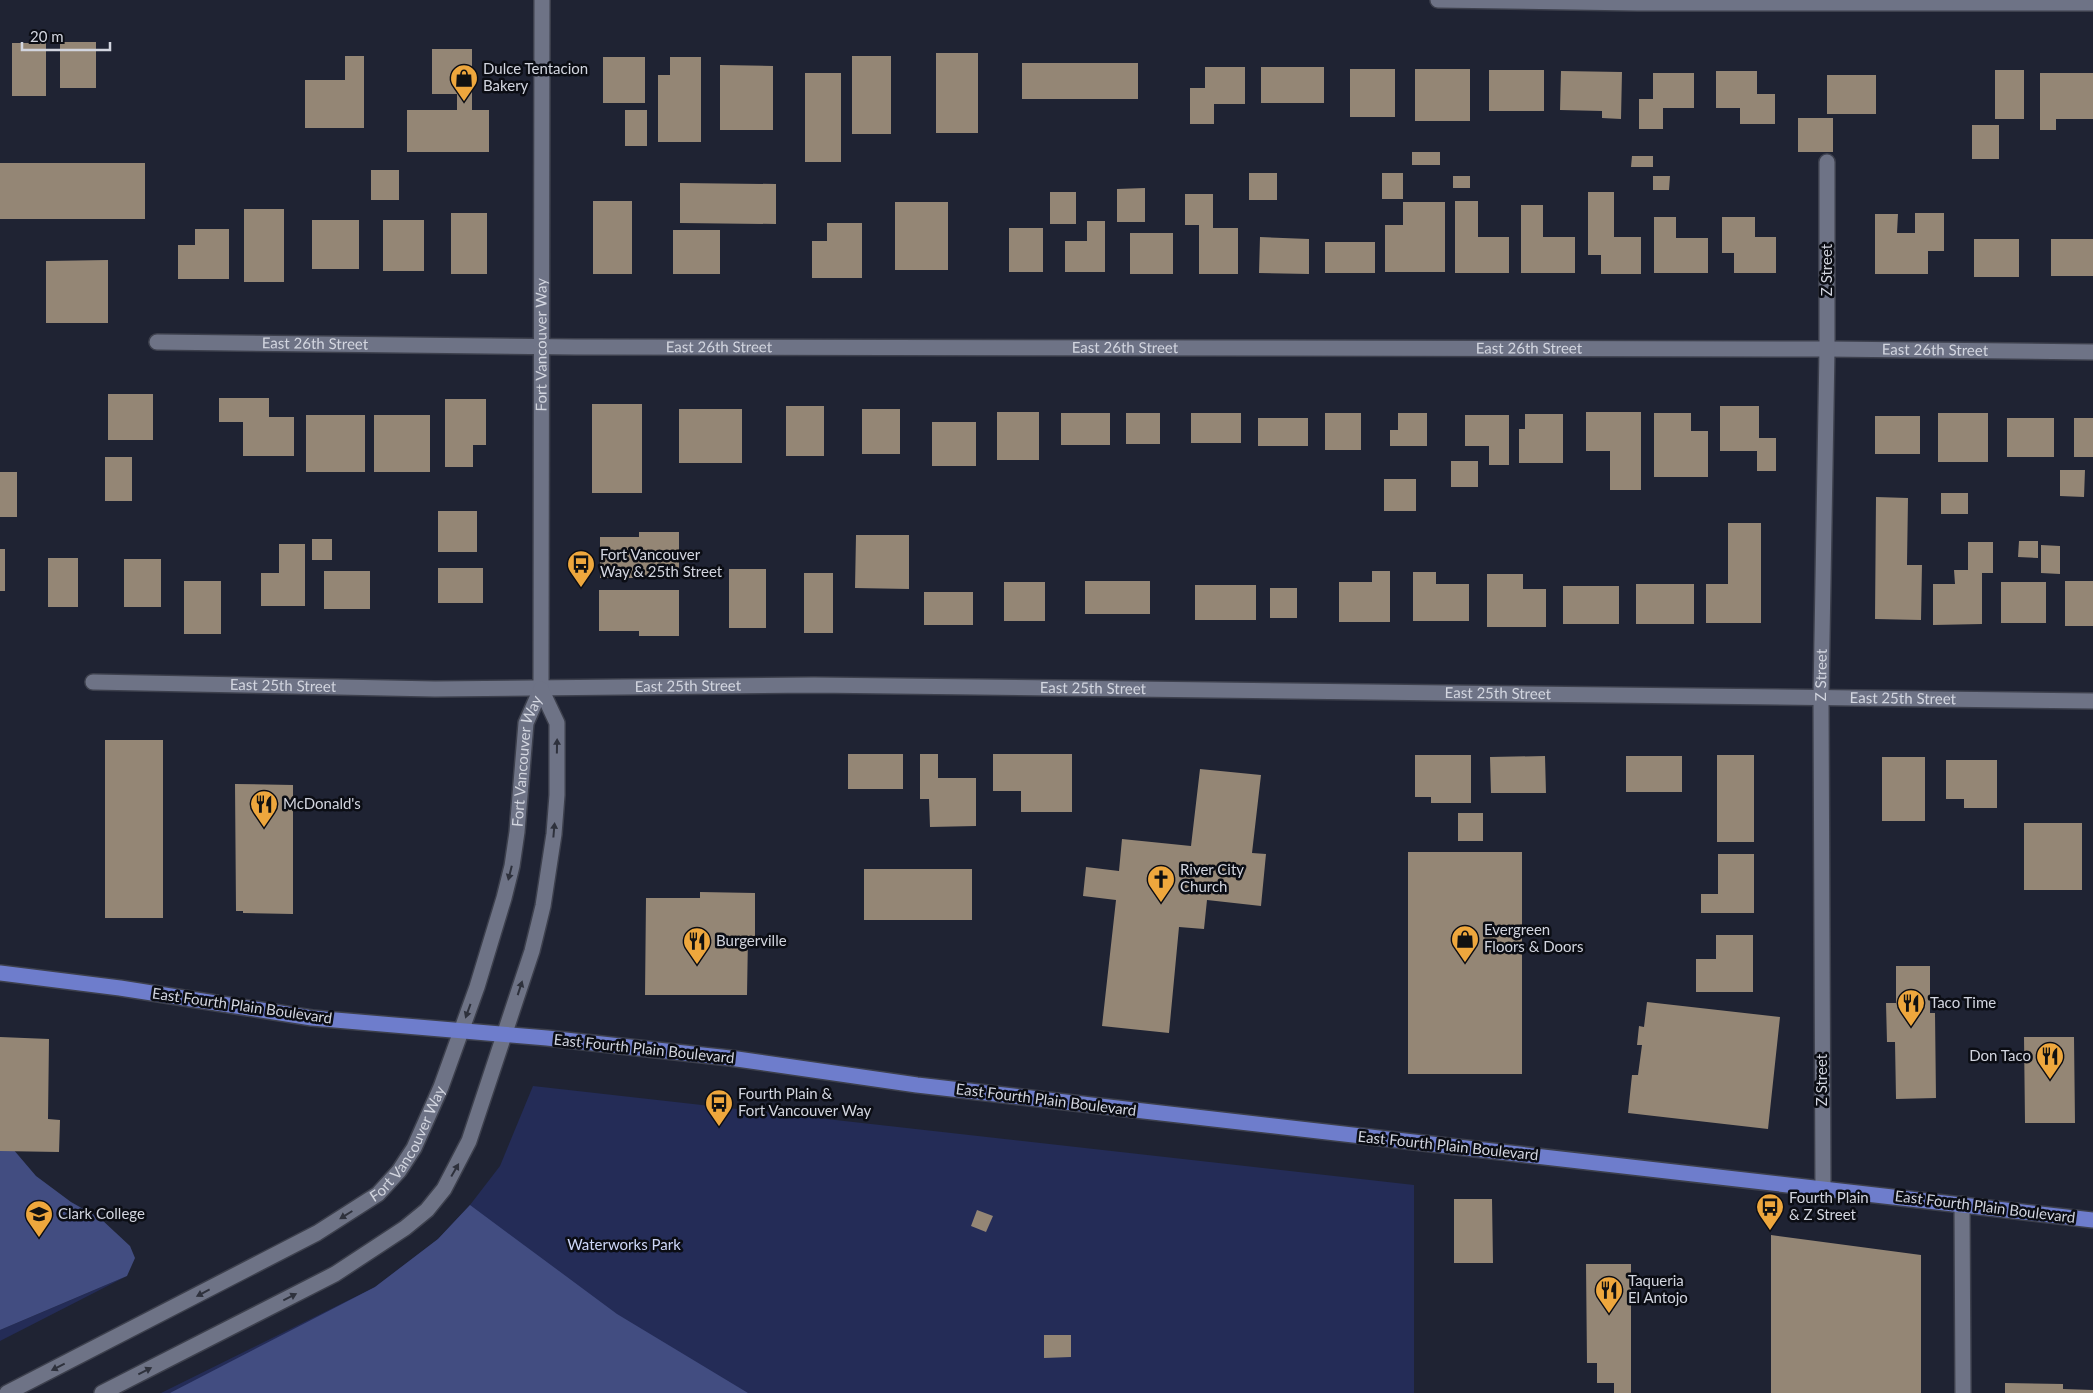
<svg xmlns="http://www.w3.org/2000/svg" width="2093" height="1393" font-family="Lato,sans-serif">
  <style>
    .green { fill: #242c57 }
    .forest { fill: #424d81 }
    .building { fill: #948675 }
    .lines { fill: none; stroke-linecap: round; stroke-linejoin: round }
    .minor-casing { stroke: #3d404d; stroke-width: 18 }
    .major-casing { stroke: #3d404d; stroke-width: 18 }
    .minor { stroke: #6e7386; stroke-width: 15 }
    .major { stroke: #6e7dcc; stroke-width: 15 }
    .oneway { fill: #2e313c }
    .labels { text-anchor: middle; stroke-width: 5; stroke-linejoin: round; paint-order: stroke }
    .poi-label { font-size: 15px; fill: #d2d5df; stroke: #0b0d14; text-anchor: start }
    .street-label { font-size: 15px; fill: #d2d5df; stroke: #0b0d14 }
    .park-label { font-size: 15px; fill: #ced7f8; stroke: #0b0d14 }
  </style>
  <rect width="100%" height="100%" fill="#1f2333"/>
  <path class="green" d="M533 1086 1414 1185V1393H161L375 1287 438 1239 470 1205 500 1166Z
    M127 1276 0 1341V1330Z"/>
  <path class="forest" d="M0 1120 7 1142 36 1176 71 1202 101 1219 130 1246 135 1258 127 1276 0 1330Z
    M470 1205 617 1314 748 1393H170L375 1287 438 1239Z"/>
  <path class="building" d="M60 42H96V88H60Z
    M12 43H46V96H12Z
    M432 49H472V110H489V152H407V110H457V94H432Z
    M936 53H978V133H936Z
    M345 56H364V128H305V80H345Z
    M852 56H891V134H852Z
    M603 57H645V103H603Z
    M670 57H701V142H658V75H670Z
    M1022 63H1138V99H1022Z
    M720 65 773 66V130H720Z
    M1205 67H1245V104H1214V124H1190V88H1205Z
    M1261 67H1324V103H1261Z
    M1350 69H1395V117H1350Z
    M1415 69H1470V121H1415Z
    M1489 70H1544V111H1489Z
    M1995 70H2024V119H1995Z
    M1561 71 1622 72 1621 119 1602 118V111L1560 110Z
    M1716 71H1757V94H1775V124H1740V108H1716Z
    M805 73H841V162H805Z
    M1653 73H1694V108H1663V129H1639V99H1653Z
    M2040 73H2093V119H2056V130H2040Z
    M1827 75H1876V114H1827Z
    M625 110H647V146H625Z
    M1798 118H1833V152H1798Z
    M1972 125H1999V159H1972Z
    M1412 152H1440V165H1412Z
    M1632 156H1653V167H1631Z
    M0 163H145V219H0Z
    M371 170H399V200H371Z
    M1249 173H1277V200H1249Z
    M1382 173H1403V199H1382Z
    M1453 176H1470V188H1453Z
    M1653 176H1670L1669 190H1653Z
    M680 183 776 184V224L680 223Z
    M1145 188V222H1117V189Z
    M1050 192H1076V224H1050Z
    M1588 192H1614V237H1641V274H1601V255H1588Z
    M1185 194H1213V228H1238V274H1199V225H1185Z
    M593 201H632V274H593Z
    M1455 201H1478V237H1509V273H1455Z
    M895 202H948V270H895Z
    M1403 202H1445V272H1385V225H1403Z
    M1521 205H1543V237H1575V273H1521Z
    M244 209H284V282H244Z
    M451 213H487V274H451Z
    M1915 213H1944V251H1928V274H1875V214H1898L1897 233H1915Z
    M1654 217H1676V238H1708V273H1654Z
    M1722 217H1755V237H1776V273H1734V253H1722Z
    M312 220H359V269H312Z
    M383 220H424V271H383Z
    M1087 221H1105V272H1065V241H1087Z
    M827 223H862V278H812V241H827Z
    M1009 228H1043V272H1009Z
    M195 229H229V279H178V245H195Z
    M673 230H720V274H673Z
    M1130 233H1173V274H1130Z
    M1260 237 1309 239V274L1259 273Z
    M1974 239H2019V277H1974Z
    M2051 239H2093V276H2051Z
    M1325 242H1375V273H1325Z
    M108 260V323H46V261Z
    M108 394H153V440H108Z
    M219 398H269V417H294V456H243V422H219Z
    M445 399H486V445H473V467H445Z
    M592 404H642V493H592Z
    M786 406H824V456H786Z
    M1720 406H1759V438H1776V471H1757V451H1720Z
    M679 409H742V463H679Z
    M862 409H900V454H862Z
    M997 412H1039V460H997Z
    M1586 412H1641V490H1610V451H1586Z
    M1061 413H1110V445H1061Z
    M1126 413H1160V444H1126Z
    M1191 413H1241V443H1191Z
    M1325 413H1361V450H1325Z
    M1398 413H1427V446H1390V430H1398Z
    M1654 413H1691V431H1708V477H1654Z
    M1938 413H1988V462H1938Z
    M1525 414H1563V463H1519V429H1525Z
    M306 415H365V472H306Z
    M374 415H430V472H374Z
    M1465 415H1509V465H1489V446H1465Z
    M1875 416H1920V454H1875Z
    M1258 418H1308V446H1258Z
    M2007 418H2054V457H2007Z
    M2074 418H2093V457H2074Z
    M932 422H976V466H932Z
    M105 457H132V501H105Z
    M1451 461H1478V487H1451Z
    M2060 470H2085L2084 497 2060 496Z
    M0 472H17V517H0Z
    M1384 479H1416V511H1384Z
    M1941 493H1968V514H1941Z
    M1876 497 1908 498 1907 565H1922L1921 620 1875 619Z
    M438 511H477V552H438Z
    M1728 523H1761V623H1706V584H1728Z
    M639 532H679V578H600V537H639Z
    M856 535H909V589L855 588Z
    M312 539H332V560H312Z
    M2019 541H2038V558L2018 557Z
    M1968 542H1993V573H1982V624L1933 625V584H1955L1954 570H1968Z
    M279 544H305V606H261V573H279Z
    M2041 545 2060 546V574L2041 573Z
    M0 549H5V591H0Z
    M48 558H78V607H48Z
    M124 559H161V607H124Z
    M438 568H483V603H438Z
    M729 569H766V628H729Z
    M324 571H370V609H324Z
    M1372 571H1390V622H1339V582H1372Z
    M1413 572H1436V584H1469V621H1413Z
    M804 573H833V633H804Z
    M1487 574H1523V589H1546V627H1487Z
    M184 581H221V634H184Z
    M1085 581H1150V614H1085Z
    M2065 581H2093V626H2065Z
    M1004 582H1045V621H1004Z
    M2001 582H2046V623H2001Z
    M1636 584H1694V624H1636Z
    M1195 585H1256V620H1195Z
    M1563 586H1619V624H1563Z
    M1270 588H1297V618H1270Z
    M599 590H679V636H639V631H599Z
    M924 592H973V625H924Z
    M105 740H163V918H105Z
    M848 754H903V789H848Z
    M920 754H938V778H976V826L930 827 929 799H920Z
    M993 754H1072V812H1021V791H993Z
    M1415 755H1471V803H1431V797H1415Z
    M1717 755H1754V842H1717Z
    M1545 756 1546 793H1491L1490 757Z
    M1626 756H1682V792H1626Z
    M1882 757H1925V821H1882Z
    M1946 760H1997V808H1964V799H1946Z
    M1200 769 1261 775 1252 853 1266 854 1261 906 1207 900 1204 929 1179 927 1169 1033 1102 1026 1116 900 1083 896 1086 867 1119 871 1122 839 1191 846Z
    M235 784 293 785V914L243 913V911H236Z
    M1458 813H1483V841H1458Z
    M2024 823H2082V890H2024Z
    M1408 852H1522V1074H1408Z
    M1718 854H1754V913H1701V894H1718Z
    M864 869H972V920H864Z
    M700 892 755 893V936H748L747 995H645L646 898H700Z
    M1716 935H1753V992H1696V959H1716Z
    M1896 966H1930V1013H1935L1936 1098 1896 1099 1895 1042H1887L1886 1003H1896Z
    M1647 1002 1780 1017 1768 1129 1628 1113 1632 1075H1638L1642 1045H1637L1639 1026 1644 1027Z
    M0 1037 49 1039 48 1119 60 1120 59 1152 0 1151Z
    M2024 1037H2074L2075 1123H2025Z
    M1454 1199H1492L1493 1263H1454Z
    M977 1210 993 1216 986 1232 971 1226Z
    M1771 1235 1921 1255V1393H1771Z
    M1586 1264H1631V1393H1614V1383H1597V1363H1587Z
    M1044 1335H1071V1357L1044 1358Z
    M2005 1383 2063 1384V1389L2093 1390V1393H2005Z"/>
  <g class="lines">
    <g class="minor-casing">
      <g id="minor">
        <path d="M1438 0 1637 3H2093"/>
        <path id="s1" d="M157 342 576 347 1827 349 2093 352"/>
        <path id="s2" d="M93 682 435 689 814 685 2093 701"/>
        <path id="s3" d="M1823 1187 1821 696 1827 349V162"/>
        <path d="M1962 1204 1963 1393"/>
        <path id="s4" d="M7 1393 317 1233 378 1194 399 1171 414 1148 441 1087 477 987 504 898 512 866 517 832 526 723 541 689 542 0"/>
        <path d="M102 1393 335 1274 405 1228 427 1210 444 1189 469 1141 532 951 543 906 554 834 557 795V723L541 689"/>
      </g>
    </g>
    <g class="major-casing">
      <path id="major" d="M0 973 120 988 312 1018 547 1038 730 1058 917 1085 2093 1220"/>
    </g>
    <use href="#minor" class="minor"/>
    <use href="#major" class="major"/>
  </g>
  <defs><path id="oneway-solid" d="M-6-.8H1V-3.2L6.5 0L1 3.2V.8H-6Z" transform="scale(1.25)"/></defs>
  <g class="oneway">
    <use href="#oneway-solid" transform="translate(557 746) rotate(-89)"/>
    <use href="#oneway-solid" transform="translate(554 830) rotate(-85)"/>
    <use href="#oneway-solid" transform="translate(510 873) rotate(104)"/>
    <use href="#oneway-solid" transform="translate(520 988) rotate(-72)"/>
    <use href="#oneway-solid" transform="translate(468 1011) rotate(110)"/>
    <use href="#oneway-solid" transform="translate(455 1170) rotate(-60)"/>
    <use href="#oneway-solid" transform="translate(346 1215) rotate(148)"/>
    <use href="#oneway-solid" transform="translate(203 1293) rotate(152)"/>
    <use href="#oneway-solid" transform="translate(290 1297) rotate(-27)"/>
    <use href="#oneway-solid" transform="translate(58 1367) rotate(153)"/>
    <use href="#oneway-solid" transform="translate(145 1371) rotate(-27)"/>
  </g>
  <defs>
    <g id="shop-pin" transform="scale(1.4375)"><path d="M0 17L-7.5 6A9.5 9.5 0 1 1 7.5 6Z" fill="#eea73d" stroke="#0b0d14"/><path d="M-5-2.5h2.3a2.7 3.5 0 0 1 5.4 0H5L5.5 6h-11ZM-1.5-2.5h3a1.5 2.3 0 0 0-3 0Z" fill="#111"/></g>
    <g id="bus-pin" transform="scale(1.4375)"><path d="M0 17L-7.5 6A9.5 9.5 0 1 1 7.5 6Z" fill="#eea73d" stroke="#0b0d14"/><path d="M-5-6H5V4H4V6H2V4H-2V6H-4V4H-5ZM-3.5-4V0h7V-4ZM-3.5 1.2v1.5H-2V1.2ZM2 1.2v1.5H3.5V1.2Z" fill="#111"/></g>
    <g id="restaurant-pin" transform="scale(1.4375)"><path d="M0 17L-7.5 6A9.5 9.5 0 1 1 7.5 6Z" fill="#eea73d" stroke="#0b0d14"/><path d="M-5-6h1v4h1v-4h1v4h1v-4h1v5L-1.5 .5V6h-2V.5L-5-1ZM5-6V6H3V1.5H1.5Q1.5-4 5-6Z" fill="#111"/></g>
    <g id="church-pin" transform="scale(1.4375)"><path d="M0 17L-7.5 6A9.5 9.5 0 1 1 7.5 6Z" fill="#eea73d" stroke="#0b0d14"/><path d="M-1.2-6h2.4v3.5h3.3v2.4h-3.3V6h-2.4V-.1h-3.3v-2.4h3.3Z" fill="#111"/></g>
    <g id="university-pin" transform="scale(1.4375)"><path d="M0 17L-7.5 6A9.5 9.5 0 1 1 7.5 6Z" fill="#eea73d" stroke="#0b0d14"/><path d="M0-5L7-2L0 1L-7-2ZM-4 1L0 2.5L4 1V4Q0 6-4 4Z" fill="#111"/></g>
  </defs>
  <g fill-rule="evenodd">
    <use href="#shop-pin" x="464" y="78"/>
    <use href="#bus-pin" x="581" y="564"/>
    <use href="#restaurant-pin" x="264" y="804"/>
    <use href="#church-pin" x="1161" y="879"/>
    <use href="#shop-pin" x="1465" y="939"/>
    <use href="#restaurant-pin" x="697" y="941"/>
    <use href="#restaurant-pin" x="1911" y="1003"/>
    <use href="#restaurant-pin" x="2050" y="1056"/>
    <use href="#bus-pin" x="719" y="1103"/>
    <use href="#bus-pin" x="1770" y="1207"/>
    <use href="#university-pin" x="39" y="1214"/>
    <use href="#restaurant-pin" x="1609" y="1290"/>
  </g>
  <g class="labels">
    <g class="poi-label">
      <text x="483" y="74">Dulce Tentacion<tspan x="483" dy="17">Bakery</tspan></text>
      <text x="600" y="560">Fort Vancouver<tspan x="600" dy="17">Way &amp; 25th Street</tspan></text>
      <text x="283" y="809">McDonald's</text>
      <text x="1180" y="875">River City<tspan x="1180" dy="17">Church</tspan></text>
      <text x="1484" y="935">Evergreen<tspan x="1484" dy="17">Floors &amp; Doors</tspan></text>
      <text x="716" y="946">Burgerville</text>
      <text x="1930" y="1008">Taco Time</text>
      <text x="2031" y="1061" text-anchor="end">Don Taco</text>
      <text x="738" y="1099">Fourth Plain &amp;<tspan x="738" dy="17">Fort Vancouver Way</tspan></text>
      <text x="1789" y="1203">Fourth Plain<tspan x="1789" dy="17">&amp; Z Street</tspan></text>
      <text x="58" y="1219">Clark College</text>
      <text x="1628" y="1286">Taqueria<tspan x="1628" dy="17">El Antojo</tspan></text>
    </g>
    <g class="street-label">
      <text transform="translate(1827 270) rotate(-90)" y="5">Z Street</text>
      <text dy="5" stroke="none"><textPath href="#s1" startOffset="158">East 26th Street</textPath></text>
      <text dy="5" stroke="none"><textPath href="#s4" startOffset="1304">Fort Vancouver Way</textPath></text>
      <text dy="5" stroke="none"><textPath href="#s1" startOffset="562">East 26th Street</textPath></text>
      <text dy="5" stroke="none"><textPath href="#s1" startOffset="968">East 26th Street</textPath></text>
      <text dy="5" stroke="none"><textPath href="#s1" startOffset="1372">East 26th Street</textPath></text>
      <text dy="5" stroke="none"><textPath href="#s1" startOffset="1778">East 26th Street</textPath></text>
      <text dy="5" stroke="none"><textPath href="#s3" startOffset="512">Z Street</textPath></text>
      <text dy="5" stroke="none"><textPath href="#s2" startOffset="190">East 25th Street</textPath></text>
      <text dy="5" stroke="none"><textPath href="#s2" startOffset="595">East 25th Street</textPath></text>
      <text dy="5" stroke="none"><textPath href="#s2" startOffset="1000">East 25th Street</textPath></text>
      <text dy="5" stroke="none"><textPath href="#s2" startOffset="1405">East 25th Street</textPath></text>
      <text dy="5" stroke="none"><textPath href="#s2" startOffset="1810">East 25th Street</textPath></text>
      <text dy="5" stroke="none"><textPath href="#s4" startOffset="885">Fort Vancouver Way</textPath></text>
      <text transform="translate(242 1006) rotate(8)" y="5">East Fourth Plain Boulevard</text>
      <text transform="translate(644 1049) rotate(6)" y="5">East Fourth Plain Boulevard</text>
      <text transform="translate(1822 1080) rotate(-90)" y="5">Z Street</text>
      <text transform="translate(1046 1100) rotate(7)" y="5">East Fourth Plain Boulevard</text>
      <text dy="5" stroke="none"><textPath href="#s4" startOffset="480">Fort Vancouver Way</textPath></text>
      <text transform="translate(1448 1146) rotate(6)" y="5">East Fourth Plain Boulevard</text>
      <text transform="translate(1985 1207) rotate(7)" y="5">East Fourth Plain Boulevard</text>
    </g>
    <g class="park-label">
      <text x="624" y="1250">Waterworks Park</text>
    </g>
  </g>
  <path d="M22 42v8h88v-8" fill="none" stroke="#d2d5df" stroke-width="2.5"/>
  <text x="30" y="42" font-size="15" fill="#d2d5df" stroke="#0b0d14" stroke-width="4" paint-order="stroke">20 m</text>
</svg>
